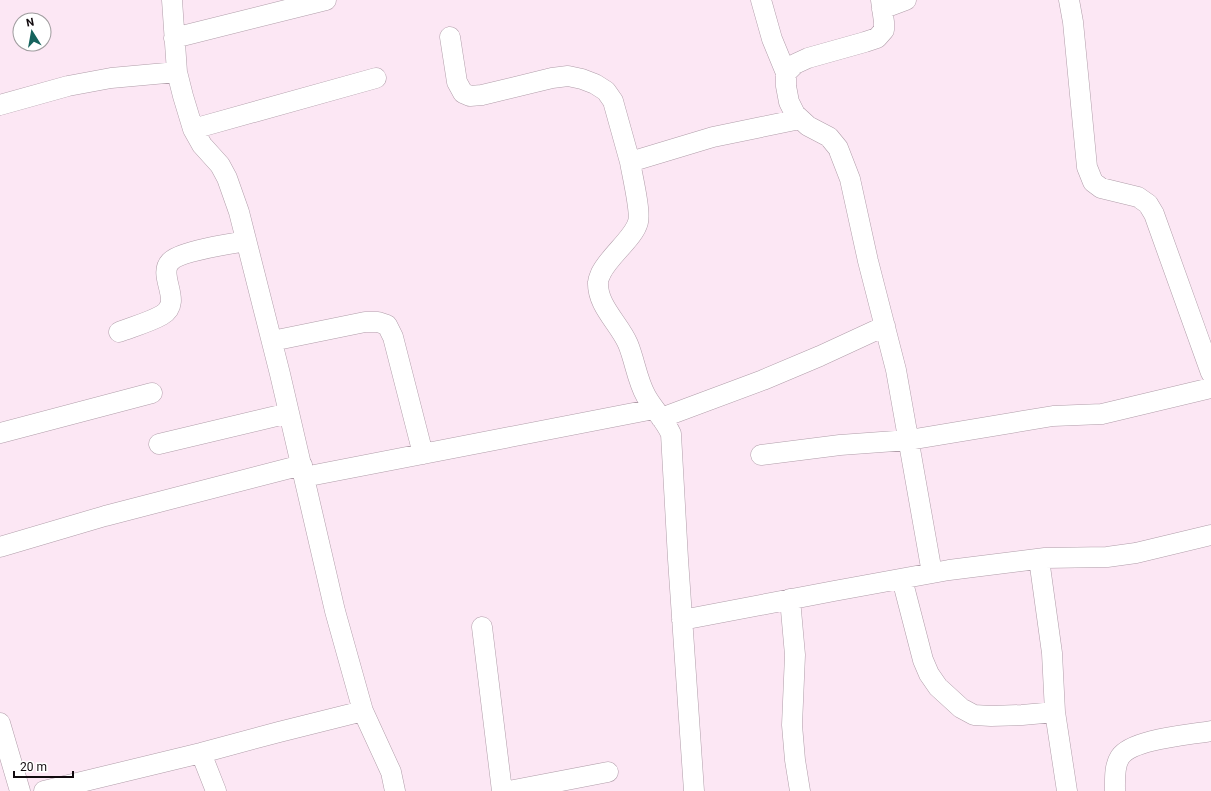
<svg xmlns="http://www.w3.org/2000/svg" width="1211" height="791" font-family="Roboto,sans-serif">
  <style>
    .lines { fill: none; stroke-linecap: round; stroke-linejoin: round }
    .minor-casing { stroke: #b09da9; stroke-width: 21 }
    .minor { stroke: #fff; stroke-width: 20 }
  </style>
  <rect width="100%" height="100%" fill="#fce7f4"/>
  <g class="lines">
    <g class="minor-casing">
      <path id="minor" d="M172 0 177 72 183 96 193 129 202 145 220 165 227 178 239 212 280 374 335 611 363 711 391 772 395 791
        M761 0 772 39 786 73
        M881 0 884 22V30L877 38 865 42 808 58 795 64 786 73V86L789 102 795 114 808 126 829 137 838 148 850 179 868 261 896 370 932 573
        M1069 0 1073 22 1087 167 1093 182 1101 188 1138 197 1148 204 1154 214 1211 373
        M882 9 906 0
        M450 37 457 82 463 93 470 96 482 95 552 78 568 76 582 79 595 84 606 91 613 101 630 162
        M174 38 326 0
        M0 105 68 86 111 78 177 72
        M193 129 376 78
        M119 332C132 327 150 322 162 315 184 302 157 276 170 262 179 251 230 244 246 241
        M272 341 365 322H378L387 325 393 337 423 454
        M661 418 763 380 820 356 885 326
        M0 433 152 393
        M159 444 289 413
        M761 455 840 445 909 440 1053 416 1102 414 1211 388
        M304 477 654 409
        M0 547 105 516 302 465
        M1039 559 1052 653 1055 712 1067 791
        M902 579 923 660 929 674 938 687 961 708 974 715 991 716 1022 715 1055 712
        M790 599 795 655 792 725 795 760 800 791
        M682 620 834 591 949 570 1045 558 1107 557 1136 553 1211 535
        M482 627 502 791
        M0 723 20 791
        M201 753 216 791
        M44 791 201 753 279 732 363 711
        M509 791 608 772
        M694 791 678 559 671 434C665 420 653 409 646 396 637 380 635 361 628 344 619 323 597 306 598 282 598 279 600 276 601 273 610 255 634 238 638 222 641 212 632 174 630 162L713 137 800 119
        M1115 791C1115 781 1114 766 1120 757 1132 739 1189 735 1211 731"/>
    </g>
    <use href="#minor" class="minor"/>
  </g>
  <g transform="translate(32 32) rotate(349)"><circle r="19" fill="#ffffff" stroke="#a09d9f"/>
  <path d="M0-3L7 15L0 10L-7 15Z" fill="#15635d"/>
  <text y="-6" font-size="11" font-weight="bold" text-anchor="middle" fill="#110a0e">N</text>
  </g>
  <path d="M14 771v6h59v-6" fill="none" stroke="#110a0e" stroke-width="2"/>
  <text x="20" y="771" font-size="12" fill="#110a0e" stroke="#ffffff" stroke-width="3" paint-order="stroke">20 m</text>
</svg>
